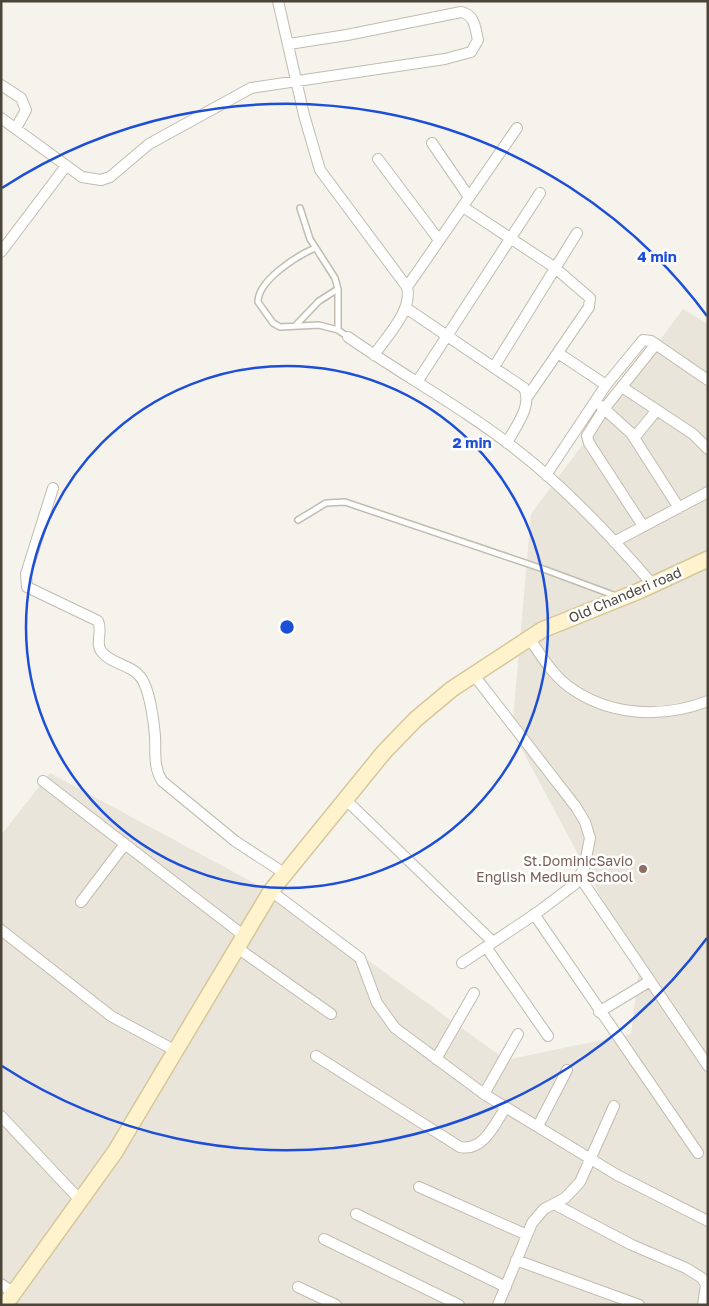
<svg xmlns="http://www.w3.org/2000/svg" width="709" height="1306" font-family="'Golos Text',sans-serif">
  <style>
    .residential { fill: #eae5da }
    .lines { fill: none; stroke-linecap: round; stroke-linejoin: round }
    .lane-casing { stroke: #c2bbae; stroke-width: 8 }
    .street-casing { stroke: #c2bbae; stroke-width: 12 }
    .secondary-casing { stroke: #d6c79b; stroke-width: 18 }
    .lane { stroke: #fff; stroke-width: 5 }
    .street { stroke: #fff; stroke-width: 10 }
    .secondary { stroke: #fff3cd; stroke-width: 15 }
    .ring { fill: none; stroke: #1d4ed8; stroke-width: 2.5 }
    .education-dot { fill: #8d6e63; stroke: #fff; stroke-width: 2 }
    .labels { text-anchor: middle; stroke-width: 5; stroke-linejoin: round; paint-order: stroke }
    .street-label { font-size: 14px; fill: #4b4439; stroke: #fff }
    .education-label { font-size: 14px; fill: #785e54; stroke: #fff; text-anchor: end }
    .centre { fill: #1d4ed8; stroke: #fff; stroke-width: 2.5 }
    .ring-label { font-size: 15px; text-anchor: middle; font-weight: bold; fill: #1d4ed8; stroke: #fff; stroke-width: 5; stroke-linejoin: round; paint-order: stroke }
  </style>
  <rect width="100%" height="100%" fill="#f6f3ec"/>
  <path class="residential" d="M683 309 708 324V1305H1V835L50 773 282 898 506 1060 631 1034 639 968 512 731 531 514Z"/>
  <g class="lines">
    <g class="lane-casing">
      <path id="lane" d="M300 208 310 239 335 278 338 289V330
        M315 248C297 256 258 280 258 302L273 323 280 327 319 325 338 330 348 337
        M296 325 319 301 338 289
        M298 520 326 503 345 502 546 570 616 596"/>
    </g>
    <g class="street-casing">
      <path id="street" d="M278 1 304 115 320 170 407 287C413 310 387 336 374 355
        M1 85 21 98 26 110 16 128
        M1 118 82 177 101 180 110 177 149 144 251 88 445 59 471 52 478 40C475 27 475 15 461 12L347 35 289 44
        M432 143 469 197
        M378 159 439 240
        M463 207 554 267 590 298 589 307 528 396
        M1 252 66 166
        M407 287 517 128
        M406 308 524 388C533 406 515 427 507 443
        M348 337C404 376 465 409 518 451 568 490 612 537 653 585
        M558 353 606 385
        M494 367 577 233
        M417 382 540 193
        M622 387 693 434 708 449
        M601 406 631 433 679 508
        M634 438 656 411
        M546 475 606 385 643 340 651 341 708 380
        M53 488 26 574 27 587 98 621C103 631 95 642 101 651 112 666 136 664 144 683 150 695 154 722 155 736 156 753 153 766 162 781L235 841 284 873
        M643 526 589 443 587 436 604 409 656 344
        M614 542 708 492
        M529 638C540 654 552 674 568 686 608 716 662 719 708 701
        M43 781 243 935
        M345 799 493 942
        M579 876 708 1066
        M271 891 360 958 377 1003 395 1028 484 1094 617 1175 708 1221
        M81 902 125 844
        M534 914 698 1153
        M1 930 111 1016 176 1051
        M236 947 331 1014
        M486 947 548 1036
        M462 963 538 912 575 884 584 868 590 838 585 822 576 807 473 674
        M599 1012 650 981
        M316 1056 460 1147C484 1152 495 1123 506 1107
        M436 1059 474 993
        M484 1094 518 1034
        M1 1116 80 1200
        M538 1126 567 1070
        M419 1187 527 1235
        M554 1204 632 1245 686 1268 702 1278 706 1285 703 1305
        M356 1214 506 1287
        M324 1239 459 1305
        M516 1260 639 1305
        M1 1284 14 1293
        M298 1287 336 1305
        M498 1305 532 1223 544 1209 565 1198 580 1182 614 1106"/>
    </g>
    <g class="secondary-casing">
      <path id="secondary" d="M5 1305 115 1152 271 891 384 752 416 719 452 689 542 630 639 591 708 559"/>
    </g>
    <use href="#lane" class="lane"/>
    <use href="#street" class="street"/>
    <use href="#secondary" class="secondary"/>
  </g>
  <g class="ring">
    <circle cx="287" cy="627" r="261"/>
    <path d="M707 938A523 523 0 0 1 2 1066M2 188A523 523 0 0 1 707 316"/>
  </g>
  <circle class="education-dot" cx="643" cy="869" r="5"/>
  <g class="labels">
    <g class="street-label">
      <text transform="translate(625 595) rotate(-23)" y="5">Old Chanderi road</text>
    </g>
    <g class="education-label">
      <text x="633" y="866">St.DominicSavio<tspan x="633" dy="16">English Medium School</tspan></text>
    </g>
  </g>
  <circle cx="287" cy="627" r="8" class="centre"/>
  <g class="ring-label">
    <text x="657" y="262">4 min</text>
    <text x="472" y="448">2 min</text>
  </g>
  <rect width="709" height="1306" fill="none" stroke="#4b4439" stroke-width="5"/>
</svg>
